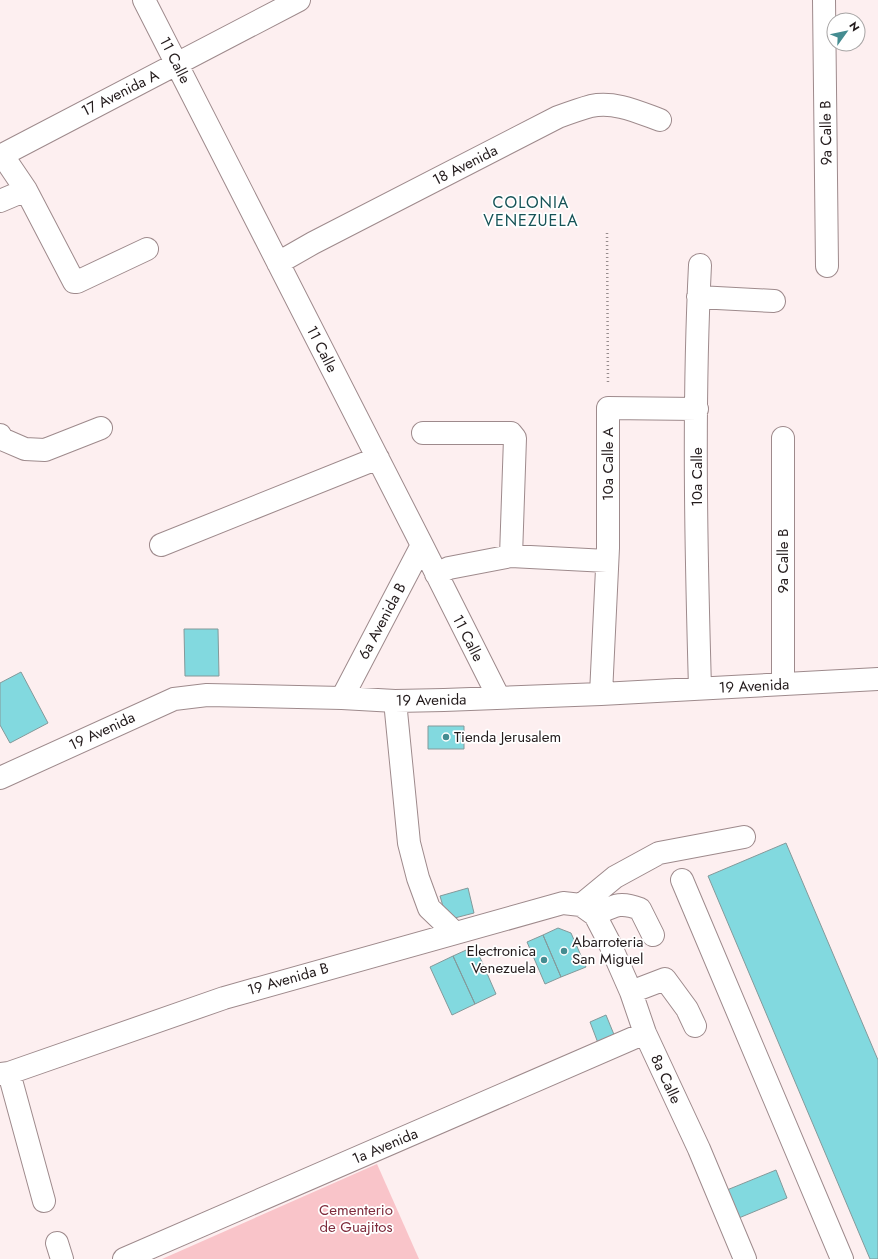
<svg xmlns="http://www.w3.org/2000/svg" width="878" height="1259" font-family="Jost,sans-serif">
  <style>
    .green { fill: #f9c4c9 }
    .building { fill: #82d9df; stroke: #84999a }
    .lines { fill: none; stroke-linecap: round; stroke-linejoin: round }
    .minor-casing { stroke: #9e8a8c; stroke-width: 24 }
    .path { stroke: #978c8d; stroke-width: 2.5; stroke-dasharray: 1 3; stroke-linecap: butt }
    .minor { stroke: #fff; stroke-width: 22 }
    .poi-dot { fill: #448c91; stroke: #fff; stroke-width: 1.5 }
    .labels { text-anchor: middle; stroke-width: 3.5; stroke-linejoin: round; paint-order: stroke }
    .street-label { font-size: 15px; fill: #231b1c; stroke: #fff }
    .poi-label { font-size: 15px; fill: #231b1c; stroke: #fff; text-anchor: start }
    .park-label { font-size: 15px; fill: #7f2c3c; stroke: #fff }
    .neighbourhood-label { font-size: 16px; letter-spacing: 1px; fill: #175357; stroke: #fff }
  </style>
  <rect width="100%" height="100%" fill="#fdeff0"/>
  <path class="green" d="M377 1164 419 1259H162Z"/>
  <path class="building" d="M184 629H218L219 676H185Z
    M21 672 48 723 10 743 0 725V683Z
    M428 726H464V749H428Z
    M786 843 878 1060V1259H870L708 876Z
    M468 888 474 913 447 920 440 896Z
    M558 928 571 933 586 967 561 977 543 935Z
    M543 935 561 977 545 984 527 942Z
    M475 946 496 994 475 1004 453 956Z
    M453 956 475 1004 452 1015 430 967Z
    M606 1015 615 1037 598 1043 590 1022Z
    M776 1170 787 1198 734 1220 722 1192Z"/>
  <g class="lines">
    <g class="minor-casing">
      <path id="minor" d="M144 0 422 545 499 698
        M824 0 827 266
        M0 201 26 190
        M147 249 77 282H74L26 190 5 159 6 153 299 0
        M278 263 313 243 558 117C569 113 580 109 591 106 615 101 638 112 660 120
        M700 265C693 406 696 548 700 688
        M698 297 774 301
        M423 433H511L515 438 511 556 449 568 436 574
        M0 435 2 439 25 449 45 450 101 428
        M783 438V684
        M161 545 378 458
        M511 556 607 561
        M601 694 608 548V408L697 409
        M342 698 422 545
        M395 701 409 843 418 878 429 908 454 932
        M0 778 174 699 207 695 342 698 395 701 444 700 601 694 878 679
        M682 880 842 1259
        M581 905 595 915 609 942 631 992 645 1033 699 1149 745 1259
        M581 905 615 877 659 853 744 837
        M595 915C614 906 619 901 640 909L653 935
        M631 992 665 979 687 1009 695 1026
        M9 1073 44 1201
        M0 1074 9 1073 224 998 563 903 581 905
        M57 1243 62 1259
        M124 1259 645 1033"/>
    </g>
    <path class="path" d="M607 233 608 385"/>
    <use href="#minor" class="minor"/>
  </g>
  <g class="poi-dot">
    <circle cx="446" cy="737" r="4"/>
    <circle cx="564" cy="951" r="4"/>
    <circle cx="544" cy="960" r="4"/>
  </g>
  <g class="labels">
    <g class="street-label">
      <text transform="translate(175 60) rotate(63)" y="5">11 Calle</text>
      <text transform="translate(120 93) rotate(-27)" y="5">17 Avenida A</text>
      <text transform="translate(826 133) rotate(-91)" y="5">9a Calle B</text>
      <text transform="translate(465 165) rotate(-27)" y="5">18 Avenida</text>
      <text transform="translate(322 349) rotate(63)" y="5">11 Calle</text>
      <text transform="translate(608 464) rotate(-90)" y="5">10a Calle A</text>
      <text transform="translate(697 477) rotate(-90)" y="5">10a Calle</text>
      <text transform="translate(783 561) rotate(-90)" y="5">9a Calle B</text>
      <text transform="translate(382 621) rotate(-62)" y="5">6a Avenida B</text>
      <text transform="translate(468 638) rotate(63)" y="5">11 Calle</text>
      <text transform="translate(754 686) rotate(-3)" y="5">19 Avenida</text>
      <text transform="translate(431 700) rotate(-1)" y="5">19 Avenida</text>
      <text transform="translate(102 731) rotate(-25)" y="5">19 Avenida</text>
      <text transform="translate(288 979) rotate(-16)" y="5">19 Avenida B</text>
      <text transform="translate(666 1079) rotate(65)" y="5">8a Calle</text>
      <text transform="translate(385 1146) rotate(-23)" y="5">1a Avenida</text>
    </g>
    <g class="poi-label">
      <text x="454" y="742">Tienda Jerusalem</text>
      <text x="572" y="947">Abarroteria<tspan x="572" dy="17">San Miguel</tspan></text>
      <text x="536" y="956" text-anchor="end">Electronica<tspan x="536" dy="17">Venezuela</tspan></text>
    </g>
    <g class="park-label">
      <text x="356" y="1215">Cementerio<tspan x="356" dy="17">de Guajitos</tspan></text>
    </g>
    <g class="neighbourhood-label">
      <text x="531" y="208">COLONIA<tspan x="531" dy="18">VENEZUELA</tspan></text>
    </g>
  </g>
  <g transform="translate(846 32) rotate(57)"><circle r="19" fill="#ffffff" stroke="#a7a4a4"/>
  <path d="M0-3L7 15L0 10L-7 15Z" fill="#448c91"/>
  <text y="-6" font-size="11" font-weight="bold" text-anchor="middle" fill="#231b1c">N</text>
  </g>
</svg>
